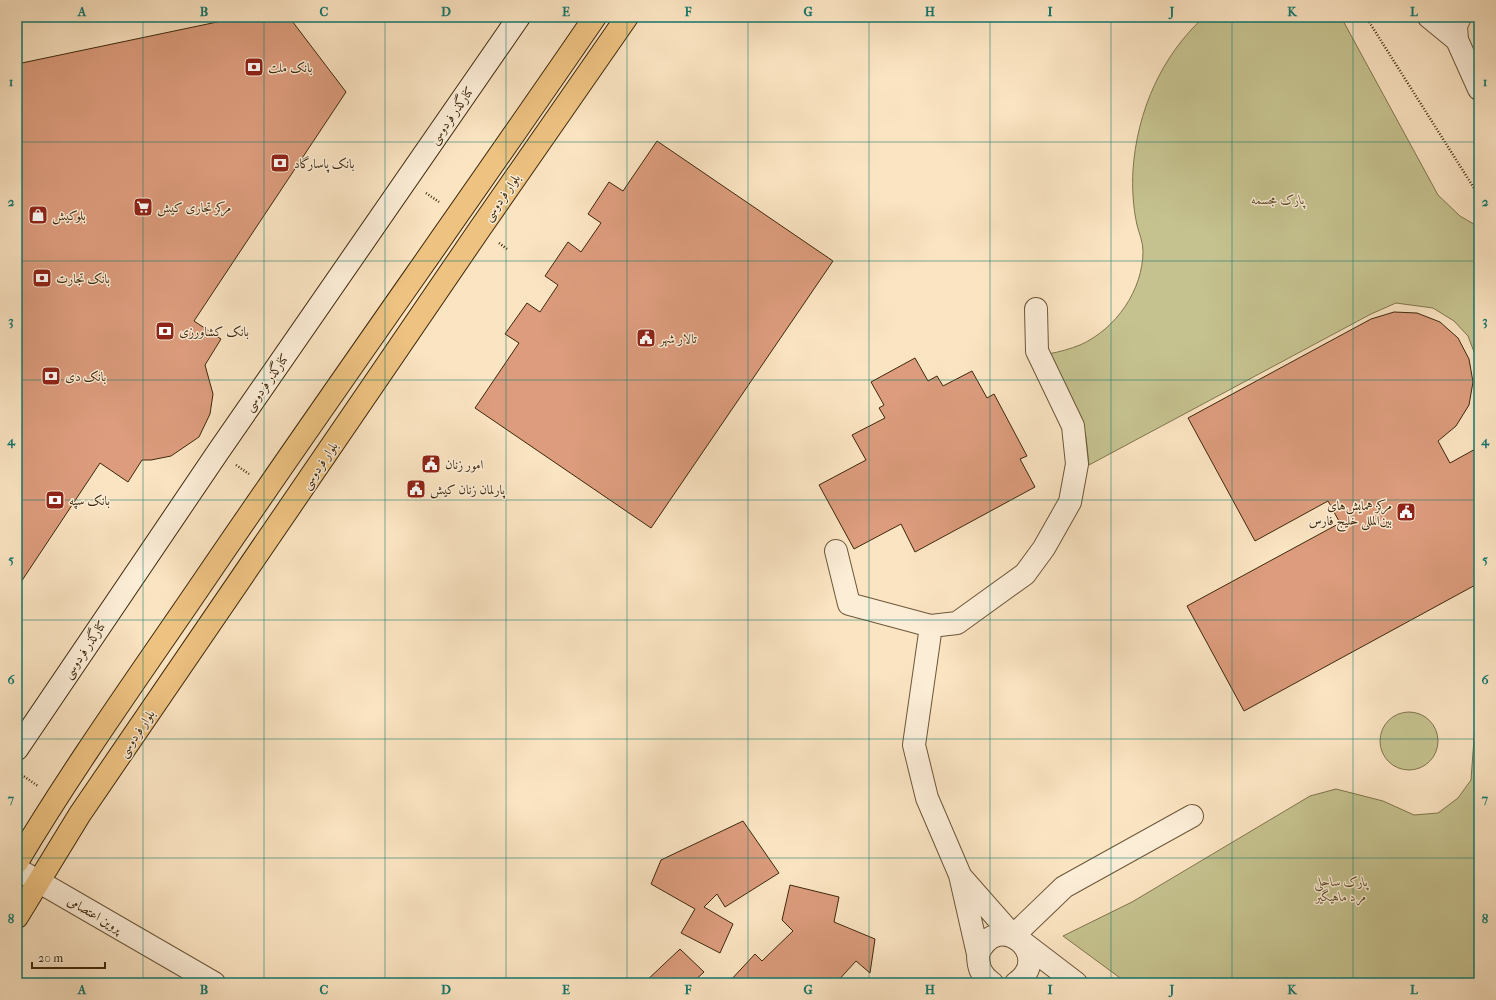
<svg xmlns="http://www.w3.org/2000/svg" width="1496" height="1000" font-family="'IM FELL French Canon',Amiri,serif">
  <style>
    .green { fill: #c5c28f; stroke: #81754d }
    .building { fill: #dc9c7d; stroke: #3d280b }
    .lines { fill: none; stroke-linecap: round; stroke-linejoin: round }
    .street-casing { stroke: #6c5739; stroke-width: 24 }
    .secondary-casing { stroke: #3d280b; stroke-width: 24 }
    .primary-casing { stroke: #3d280b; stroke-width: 24 }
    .path { stroke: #3d280b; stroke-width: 2.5; stroke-dasharray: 1 2; stroke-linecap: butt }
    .street { stroke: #fcedd7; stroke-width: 22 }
    .secondary { stroke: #fcedd7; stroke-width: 22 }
    .primary { stroke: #eec281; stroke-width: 22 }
    .grid { fill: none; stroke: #0f766e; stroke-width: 1; stroke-opacity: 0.55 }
    .labels { text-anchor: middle; stroke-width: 3; stroke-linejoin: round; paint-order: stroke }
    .poi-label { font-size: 13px; fill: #3d280b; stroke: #fcedd7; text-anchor: start }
    .street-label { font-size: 13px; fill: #3d280b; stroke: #fcedd7 }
    .park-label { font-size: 13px; font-style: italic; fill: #5f4e2c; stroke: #fcedd7 }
    .neatline { fill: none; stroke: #0f766e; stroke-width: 1.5 }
    .grid-label { font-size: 13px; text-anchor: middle; font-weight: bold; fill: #0f766e }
  </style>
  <rect width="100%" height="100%" fill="#fbe4c2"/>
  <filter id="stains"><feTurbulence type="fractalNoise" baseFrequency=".005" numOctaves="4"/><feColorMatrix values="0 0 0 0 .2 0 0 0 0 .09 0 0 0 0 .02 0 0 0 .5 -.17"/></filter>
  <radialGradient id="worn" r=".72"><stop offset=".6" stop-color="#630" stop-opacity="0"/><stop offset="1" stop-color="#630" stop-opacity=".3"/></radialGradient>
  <path class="green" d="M1204 17H1341L1438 195 1460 216 1479 227V365L1468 336 1454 321 1433 308 1396 303 1371 314 1089 465 1086 437 1080 417 1048 354C1059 352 1070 349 1080 345 1116 329 1143 290 1143 251 1143 242 1139 233 1137 225 1133 207 1132 188 1133 170 1137 112 1161 56 1204 17Z
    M1380 741a29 29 0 1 1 58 0a29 29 0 1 1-58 0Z
    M1479 720V983H1127L1063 936 1132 902 1310 796 1336 789 1383 801 1414 815 1438 813 1458 798 1471 780 1475 725Z"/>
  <path class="building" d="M241 17H289L346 92 194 321 221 339 205 365 213 394 210 414 199 437 171 456 151 460H142L128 482 100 463 17 588V64Z
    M657 141 833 261 651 528 475 408 519 343 505 334 527 303 540 312 558 285 545 276 568 242 581 252 601 223 588 214 609 182 623 191Z
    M1394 312 1417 313 1440 322 1458 338 1469 359 1473 382 1469 405 1456 426 1438 441 1450 463 1479 447V583L1244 711 1187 606 1340 523 1328 501 1255 541 1188 418 1371 319Z
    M915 358 928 381 937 376 943 386 972 371 987 398 994 394 1027 456 1020 459 1035 487 915 552 901 524 854 549 819 485 866 460 852 435 885 418 879 408 884 405 871 382Z
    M743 821 779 873 725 907 717 894 704 907 733 924 720 953 681 933 695 909 651 884 661 860Z
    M790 885 839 897 834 922 875 939 870 973 856 961 836 983H728L755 954 762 961 793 931 782 920Z
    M680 949 704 972 692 983H644Z"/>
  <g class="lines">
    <g class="street-casing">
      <path id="street" d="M1429 17 1457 40
        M1460 17 1456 26 1457 40 1479 89
        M836 551 849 604 931 626 957 623 1025 574 1044 548 1070 502 1077 464 1073 426 1037 351 1036 309
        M931 626 914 745 927 798 960 875 978 954C978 967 981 976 992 983
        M17 869 214 983
        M962 878 1013 936 1064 887 1192 816
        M1021 941 1076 983
        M978 954C998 907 1055 956 1016 983"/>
    </g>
    <g class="secondary-casing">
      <path id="secondary" d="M17 749 218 452 519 17"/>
    </g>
    <g class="primary-casing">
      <path id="primary" d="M17 862C75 765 141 673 205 579 333 391 466 205 595 17
        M17 917 80 814 479 230 627 17"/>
    </g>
    <path class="path" d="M1366 17 1479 196
      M426 193 439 202
      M499 243 507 249
      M236 465 249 474
      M19 773 38 786"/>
    <use href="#street" class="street"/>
    <use href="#secondary" class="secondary"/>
    <use href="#primary" class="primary"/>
  </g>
  <path class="grid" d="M143 17V983M264 17V983M385 17V983M506 17V983M627 17V983M748 17V983M869 17V983M990 17V983M1111 17V983M1232 17V983M1353 17V983M17 142H1479M17 261H1479M17 380H1479M17 500H1479M17 620H1479M17 739H1479M17 858H1479"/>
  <defs>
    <g id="bank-square" transform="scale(1)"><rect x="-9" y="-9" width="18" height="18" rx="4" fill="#8f2418" stroke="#fcedd7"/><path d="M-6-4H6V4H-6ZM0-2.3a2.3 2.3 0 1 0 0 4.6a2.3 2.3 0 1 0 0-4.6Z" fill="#fff"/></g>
    <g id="supermarket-square" transform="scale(1)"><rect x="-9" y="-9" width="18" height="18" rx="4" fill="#8f2418" stroke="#fcedd7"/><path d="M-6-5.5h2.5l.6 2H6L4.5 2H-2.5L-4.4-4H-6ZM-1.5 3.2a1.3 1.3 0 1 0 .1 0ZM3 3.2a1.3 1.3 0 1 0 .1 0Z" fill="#fff"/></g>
    <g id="shop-square" transform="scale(1)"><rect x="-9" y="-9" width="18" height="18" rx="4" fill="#8f2418" stroke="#fcedd7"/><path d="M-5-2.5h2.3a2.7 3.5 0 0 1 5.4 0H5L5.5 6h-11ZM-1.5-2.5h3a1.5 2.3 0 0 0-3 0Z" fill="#fff"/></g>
    <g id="civic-square" transform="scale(1)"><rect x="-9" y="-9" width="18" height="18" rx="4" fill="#8f2418" stroke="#fcedd7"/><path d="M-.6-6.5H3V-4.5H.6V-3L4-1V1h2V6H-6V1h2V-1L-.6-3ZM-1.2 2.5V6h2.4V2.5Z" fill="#fff"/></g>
  </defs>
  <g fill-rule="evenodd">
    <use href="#bank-square" x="254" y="67"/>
    <use href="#bank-square" x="280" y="163"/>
    <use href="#supermarket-square" x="143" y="207"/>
    <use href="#shop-square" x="38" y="215"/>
    <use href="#bank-square" x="42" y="278"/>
    <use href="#bank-square" x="165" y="331"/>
    <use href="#civic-square" x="646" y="338"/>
    <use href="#bank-square" x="51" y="376"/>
    <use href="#civic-square" x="431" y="464"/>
    <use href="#civic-square" x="416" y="489"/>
    <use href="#bank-square" x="55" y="500"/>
    <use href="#civic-square" x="1406" y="512"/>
  </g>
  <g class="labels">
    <g class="poi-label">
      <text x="268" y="72">بانک ملت</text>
      <text x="294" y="168">بانک پاسارگاد</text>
      <text x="157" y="212">مرکز تجاری کیش</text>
      <text x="52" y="220">بلوکیش</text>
      <text x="56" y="283">بانک تجارت</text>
      <text x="179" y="336">بانک کشاورزی</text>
      <text x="660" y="343">تالار شهر</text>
      <text x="65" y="381">بانک دی</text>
      <text x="445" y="469">امور زنان</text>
      <text x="430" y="494">پارلمان زنان کیش</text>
      <text x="69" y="505">بانک سپه</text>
      <text x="1392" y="510" text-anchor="end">مرکز همایش‌های<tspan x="1392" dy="15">بین‌المللی خلیج فارس</tspan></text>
    </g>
    <g class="street-label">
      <text transform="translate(451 115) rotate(-55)" y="5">کنارگذر فردوسی</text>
      <text transform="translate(501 197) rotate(-55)" y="5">بلوار فردوسی</text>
      <text transform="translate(266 382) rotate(-55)" y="5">کنارگذر فردوسی</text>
      <text transform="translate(319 465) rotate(-56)" y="5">بلوار فردوسی</text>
      <text transform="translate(84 649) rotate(-56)" y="5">کنارگذر فردوسی</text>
      <text transform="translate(136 733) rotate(-56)" y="5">بلوار فردوسی</text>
      <text transform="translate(95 914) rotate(30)" y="5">پروین اعتصامی</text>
    </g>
    <g class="park-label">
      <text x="1278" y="204">پارک مجسمه</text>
      <text x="1341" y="886">پارک ساحلی<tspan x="1341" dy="15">مرد ماهیگیر</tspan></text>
    </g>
  </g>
  <rect width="1496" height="1000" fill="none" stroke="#fbe4c2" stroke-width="44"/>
  <path d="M32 962v6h73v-6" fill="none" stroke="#3d280b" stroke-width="2"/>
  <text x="38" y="962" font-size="12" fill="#3d280b" stroke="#fcedd7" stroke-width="3" paint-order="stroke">20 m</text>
  <rect x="22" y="22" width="1452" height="956" class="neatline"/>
  <g class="grid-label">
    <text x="82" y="16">A</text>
    <text x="204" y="16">B</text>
    <text x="324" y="16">C</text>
    <text x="446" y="16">D</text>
    <text x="566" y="16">E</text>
    <text x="688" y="16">F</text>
    <text x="808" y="16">G</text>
    <text x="930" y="16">H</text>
    <text x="1050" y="16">I</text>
    <text x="1172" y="16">J</text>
    <text x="1292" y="16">K</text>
    <text x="1414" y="16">L</text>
    <text x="11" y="86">1</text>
    <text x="1485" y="86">1</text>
    <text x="11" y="206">2</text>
    <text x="1485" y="206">2</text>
    <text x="11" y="325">3</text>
    <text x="1485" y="325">3</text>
    <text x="11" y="445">4</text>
    <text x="1485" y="445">4</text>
    <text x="11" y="564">5</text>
    <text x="1485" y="564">5</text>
    <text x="11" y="684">6</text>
    <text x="1485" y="684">6</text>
    <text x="11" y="803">7</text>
    <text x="1485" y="803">7</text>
    <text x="11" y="923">8</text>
    <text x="1485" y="923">8</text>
    <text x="82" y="994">A</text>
    <text x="204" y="994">B</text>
    <text x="324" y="994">C</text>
    <text x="446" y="994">D</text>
    <text x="566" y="994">E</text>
    <text x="688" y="994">F</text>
    <text x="808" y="994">G</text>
    <text x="930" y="994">H</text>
    <text x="1050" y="994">I</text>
    <text x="1172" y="994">J</text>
    <text x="1292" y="994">K</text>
    <text x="1414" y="994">L</text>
  </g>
  <rect width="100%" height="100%" filter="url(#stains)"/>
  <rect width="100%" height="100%" fill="url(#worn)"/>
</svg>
